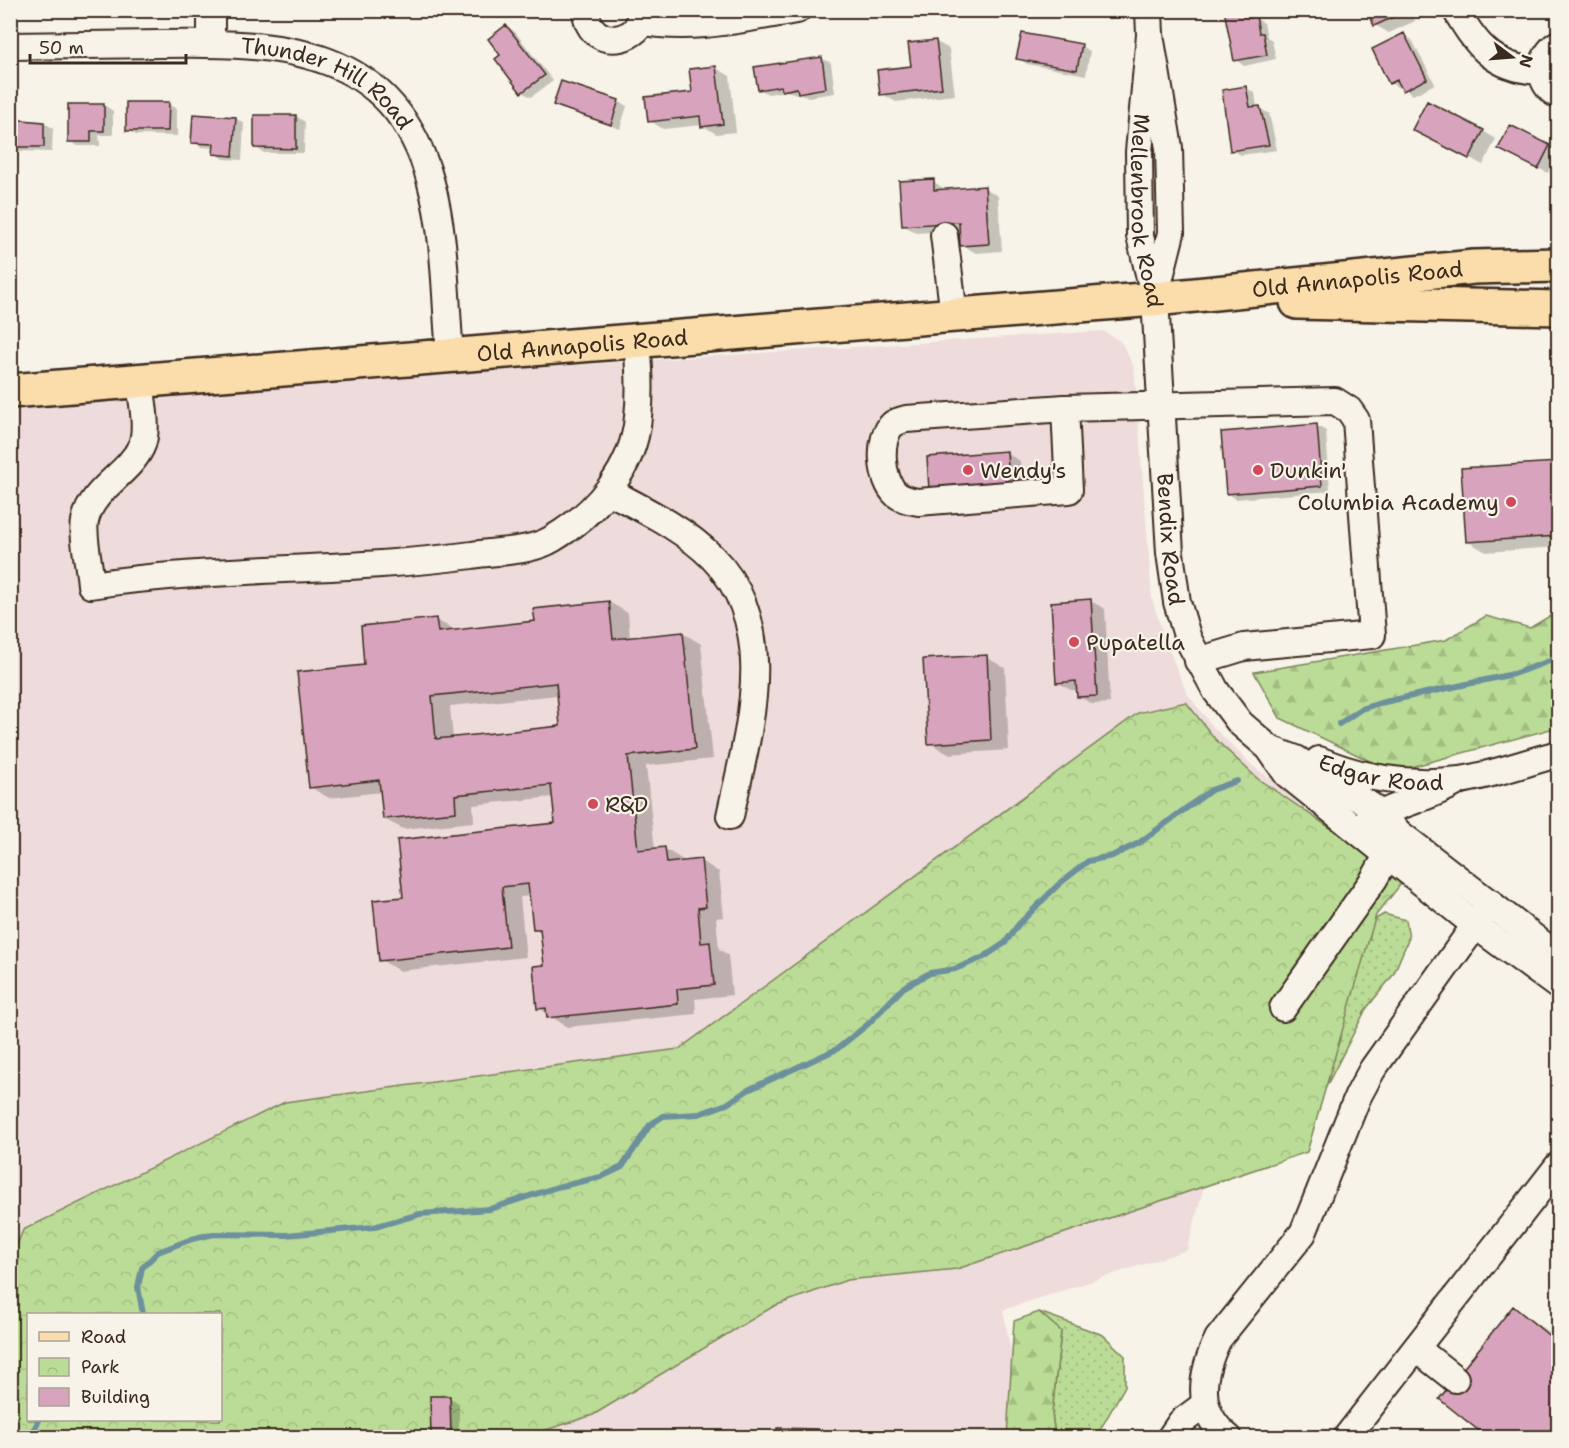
<svg xmlns="http://www.w3.org/2000/svg" width="1569" height="1448" font-family="'Shantell Sans',sans-serif">
  <style>
    .built { fill: #eedbdb; fill-rule: evenodd }
    .grass { fill: url(#grass-dots); stroke: #7b835a; stroke-width: 1.5 }
    .forest { fill: url(#forest-firs); stroke: #7b835a; stroke-width: 1.5 }
    .park { fill: url(#park-crowns); stroke: #7b835a; stroke-width: 1.5; fill-rule: evenodd }
    .shadow { fill: #0003; fill-rule: evenodd }
    .lines { fill: none; stroke-linecap: round; stroke-linejoin: round }
    .stream { stroke: #6d909d; stroke-width: 6 }
    .building { fill: #d8a4bd; stroke: #3b2a1e; stroke-width: 1.5; fill-rule: evenodd }
    .minor-casing { stroke: #3b2a1e; stroke-width: 30 }
    .major-casing { stroke: #3b2a1e; stroke-width: 38 }
    .minor { stroke: #f7f3e8; stroke-width: 26 }
    .major { stroke: #faddab; stroke-width: 33 }
    .poi-dot { fill: #d1495b; stroke: #f7f3e8; stroke-width: 2 }
    .labels { text-anchor: middle; stroke-width: 4.5; stroke-linejoin: round; paint-order: stroke }
    .street-label { font-size: 22px; fill: #3b2a1e; stroke: #f7f3e8 }
    .poi-label { font-size: 22px; fill: #3b2a1e; stroke: #f7f3e8; text-anchor: start }
  </style>
  <defs>
    <pattern id="grass-dots" width="8" height="8" patternUnits="userSpaceOnUse" patternTransform="scale(1.5)"><rect width="8" height="8" fill="#bbdc96"/><path d="M2 2h.1M6 6h.1" fill="none" stroke="#a2bd81" stroke-width="1.8" stroke-linecap="round"/></pattern>
    <pattern id="forest-firs" width="22" height="20" patternUnits="userSpaceOnUse" patternTransform="scale(1.5)"><rect width="22" height="20" fill="#bbdc96"/><path d="M5 1l3.5 6h-7zM16 11l3.5 6h-7z" fill="#a2bd81"/></pattern>
    <pattern id="park-crowns" width="20" height="18" patternUnits="userSpaceOnUse" patternTransform="scale(1.5)"><rect width="20" height="18" fill="#bbdc96"/><path d="M2 6a3 3 0 1 1 6 0M12 15a3 3 0 1 1 6 0" fill="none" stroke="#a2bd81"/></pattern>
  </defs>
  <rect width="100%" height="100%" fill="#f7f3e8"/>
  <filter id="ink" filterUnits="userSpaceOnUse"><feTurbulence type="fractalNoise" baseFrequency=".0167" numOctaves="2"/><feDisplacementMap in="SourceGraphic" scale="12" xChannelSelector="R" yChannelSelector="G"/><feConvolveMatrix kernelMatrix="1 2 1 2 8 2 1 2 1" color-interpolation-filters="sRGB"/></filter>
  <g filter="url(#ink)">
    <path class="built" d="M1103 331 1121 342 1134 367 1152 599 1165 641 1187 693 1213 727 1254 767 1357 839 1245 1033 1187 1250 1003 1310 1027 1437H11L10 405 543 367ZM28 1314H220V1420H28Z"/>
    <path class="grass" d="M1384 914 1406 920 1409 938 1393 975 1366 1009 1303 1132 1367 924Z
      M1039 1312 1103 1335 1125 1356V1386L1096 1437H1055L1052 1413 1061 1332Z"/>
    <path class="forest" d="M1558 611V727L1393 772 1280 718 1254 672 1446 640 1486 616 1530 628Z
      M1039 1312 1061 1331 1052 1413 1055 1437H1007L1014 1321Z"/>
    <path class="park" d="M1186 702 1215 739 1258 779 1405 879 1376 915 1307 1152 957 1269 847 1280 774 1306 593 1415 524 1437 11 1438V1260L23 1230 285 1102 679 1049 1138 713ZM28 1314H220V1420H28Z"/>
    <path class="shadow" d="M1226 10H1255L1257 19 1264 23 1267 37 1272 40 1276 59 1244 66 1236 60Z
      M1369 10H1411L1415 21 1389 33 1375 25Z
      M1549 10H1558V16Z
      M507 26 515 32 553 81 531 97 522 92 502 55Z
      M1404 35 1412 40 1435 84 1413 95 1402 86 1399 88 1390 83Z
      M935 41 949 49 955 95 896 102 882 94 912 67Z
      M1081 46 1090 51 1086 75 1027 64 1018 58Z
      M822 58 831 63 835 93 809 97 786 91 768 94 759 89Z
      M716 68 730 76 736 132 716 134 702 125 663 129 650 121 693 93Z
      M1246 88 1255 93 1257 108 1269 113 1277 150 1241 155 1232 150Z
      M618 101 627 106 620 129 554 105Z
      M168 104 177 109V136L136 135 127 130Z
      M104 105 113 111V135H99L100 146H78L69 141Z
      M296 116 305 122 304 153H264L256 148Z
      M235 118 244 123 242 160 224 159 215 153V148L201 147 193 142Z
      M44 123 53 128 52 152 18 151 10 147Z
      M1511 127 1558 151 1548 173 1509 154Z
      M1483 131 1496 139 1483 165 1428 137Z
      M933 181 947 191 985 188 998 196 1002 251 976 253 962 245 961 230 917 233 903 225Z
      M1317 426 1326 431 1330 491 1236 499 1227 493Z
      M1006 453 1020 461 1022 491 944 497Z
      M1558 463V547L1486 552 1467 541 1462 470Z
      M1091 601 1105 609 1110 703 1092 704 1078 696V690H1071L1057 682Z
      M609 602 628 613 630 639 683 633 701 644 713 759 646 766 655 850 665 849 683 860 684 863 701 861 719 872 724 917 716 918 719 949 728 955 732 995 695 999 696 1014 567 1027 539 1008 545 966 542 933 535 928 531 896 520 897 526 957 399 971 381 960 405 899 556 825 553 797 473 805 474 822 403 829 384 819 381 792 329 798 310 787 366 667 436 620 455 630 536 623ZM558 695 562 727 453 739 450 706Z
      M986 657 1005 668 1009 750 948 754 930 743Z
      M1513 1308 1558 1338V1438H1490Z
      M450 1398 459 1403V1438H437L432 1435Z
      M817 1431 826 1438H778Z"/>
    <g class="lines">
      <path class="stream" d="M1339 724 1361 709 1380 703 1513 674 1558 658
        M143 1314 138 1287 142 1268 158 1252 192 1239 214 1234 286 1235 374 1227 420 1214 490 1209 557 1187 601 1177 622 1167 650 1125 663 1116 699 1114 727 1104 748 1090 837 1049 867 1025 904 987 930 973 955 969 984 957 1005 943 1018 925 1058 885 1088 861 1112 856 1139 843 1211 790 1237 781
        M29 1438 39 1420"/>
    </g>
    <path class="building" d="M1224 10H1248L1249 18 1256 16 1259 33H1263L1267 55 1234 61Z
      M1367 10H1401L1402 13 1374 26Z
      M506 25 545 75 521 93 495 59 500 55 488 39Z
      M1022 33 1082 44 1077 70 1016 59Z
      M1404 33 1427 79 1403 91 1397 80 1389 84 1372 49Z
      M936 40 942 88 880 95 877 70 911 66 908 43Z
      M822 57 826 88 798 93 797 88 782 91 781 86 758 90 754 67Z
      M716 66 723 124 701 127 700 116 648 122 645 97 692 92 689 69Z
      M561 81 619 100 611 125 553 105Z
      M1246 86 1250 107 1260 106 1269 145 1230 151 1222 90Z
      M1427 101 1484 130 1469 159 1412 130Z
      M126 102H169L168 131H126Z
      M68 104H104V131H91V142H68Z
      M193 114 236 117 233 156 213 154 214 144 191 143Z
      M254 115H296V149L254 148Z
      M10 119 44 122V147H10Z
      M1510 125 1550 145 1538 169 1498 149Z
      M934 179V190L985 186 989 244 960 246 959 222 902 226 899 181Z
      M1317 424 1322 486 1226 494 1221 432Z
      M1007 451 1009 484 929 490 927 457Z
      M1558 462V536L1466 542 1461 468Z
      M1091 599 1097 696 1077 697 1076 681 1056 683 1051 602Z
      M609 601 613 639 683 632 695 749 628 756 638 850 665 847 667 863 701 859 706 907 698 908 701 943 710 942 714 985 677 989 678 1004 547 1018 546 1008 537 1009 533 966 544 965 540 929H533L528 884 502 887 508 947 379 961 373 900 403 897 397 840 555 823 551 785 455 795 456 812 383 819 379 780 309 788 297 672 364 665 361 626 436 618 438 632 535 621 533 609ZM556 683 560 726 436 739 432 696Z
      M987 655 991 740 928 744 923 659Z
      M1513 1306 1558 1343V1438H1488L1439 1399Z
      M430 1396H450L451 1436H431Z
      M777 1428 818 1429 817 1438H777Z"/>
    <g class="lines">
      <g class="minor-casing">
        <g id="minor">
          <path d="M211 10V43"/>
          <path d="M586 10C587 40 617 47 637 29L642 10"/>
          <path d="M1149 10 1150 35 1169 148 1171 233 1156 293"/>
          <path d="M1456 10C1477 48 1497 70 1542 71"/>
          <path d="M641 21C691 32 746 18 797 10"/>
          <path id="s1" d="M1150 35 1139 152 1140 236 1155 299 1170 553 1177 602 1188 639 1216 691 1240 723 1269 748 1287 774 1475 925 1558 986"/>
          <path d="M1558 44C1539 56 1536 84 1558 95"/>
          <path id="s2" d="M10 46C60 45 110 45 160 44 279 42 394 45 431 183 446 238 445 298 450 354"/>
          <path d="M944 235 954 315"/>
          <path d="M140 382C142 401 149 430 141 447 127 476 92 488 85 521 82 536 90 568 91 585 218 566 346 572 472 555 497 551 531 552 552 539 595 514 634 469 638 417 641 391 639 365 637 340"/>
          <path d="M1065 408 1335 401 1349 410 1356 420 1372 635 1244 647 1198 661"/>
          <path d="M1065 408 1069 490 918 502C911 501 902 499 896 494 881 481 877 438 893 424 896 422 902 420 906 419Z"/>
          <path d="M609 491C644 510 683 528 712 557 782 627 748 732 730 816"/>
          <path d="M1272 750 1296 759 1371 806 1400 834 1558 956"/>
          <path id="s3" d="M1319 760C1364 779 1412 786 1460 780 1493 775 1527 762 1558 754"/>
          <path d="M1368 821C1395 804 1427 799 1455 783"/>
          <path d="M1283 1008 1374 879 1395 842"/>
          <path d="M1417 1349 1455 1379"/>
          <path d="M1170 1438 1181 1422 1204 1405"/>
          <path d="M1229 1438C1194 1411 1201 1374 1218 1339L1303 1233 1358 1096 1372 1070 1491 903"/>
          <path d="M1346 1438 1558 1166"/>
        </g>
      </g>
      <g class="major-casing">
        <g id="major">
          <path d="M1297 302 1558 308"/>
          <path id="s4" d="M10 391 1155 299 1474 267 1558 265"/>
        </g>
      </g>
      <use href="#minor" class="minor"/>
      <use href="#major" class="major"/>
    </g>
  </g>
  <g class="poi-dot">
    <circle cx="968" cy="470" r="6"/>
    <circle cx="1258" cy="470" r="6"/>
    <circle cx="1511" cy="502" r="6"/>
    <circle cx="1074" cy="642" r="6"/>
    <circle cx="593" cy="804" r="6"/>
  </g>
  <g class="labels">
    <g class="street-label">
      <text dy="8" stroke="none"><textPath href="#s2" startOffset="328">Thunder Hill Road</textPath></text>
      <text dy="8" stroke="none"><textPath href="#s1" startOffset="177">Mellenbrook Road</textPath></text>
      <text dy="8" stroke="none"><textPath href="#s4" startOffset="1352">Old Annapolis Road</textPath></text>
      <text dy="8" stroke="none"><textPath href="#s4" startOffset="574">Old Annapolis Road</textPath></text>
      <text dy="8" stroke="none"><textPath href="#s1" startOffset="507">Bendix Road</textPath></text>
      <text dy="8" stroke="none"><textPath href="#s3" startOffset="64">Edgar Road</textPath></text>
    </g>
    <g class="poi-label">
      <text x="980" y="478">Wendy's</text>
      <text x="1270" y="478">Dunkin'</text>
      <text x="1499" y="510" text-anchor="end">Columbia Academy</text>
      <text x="1086" y="650">Pupatella</text>
      <text x="605" y="812">R&amp;D</text>
    </g>
  </g>
  <rect width="1569" height="1448" fill="none" stroke="#f7f3e8" stroke-width="36"/>
  <rect x="18" y="18" width="1533" height="1412" fill="none" stroke="#3b2a1e" stroke-width="2" filter="url(#ink)"/>
  <rect x="27" y="1313" width="195" height="108" fill="#f7f3e8" stroke="#aca397" stroke-width="1.5"/>
  <rect x="39" y="1332" width="30" height="9" fill="#faddab" stroke="#aca397" stroke-width="1.5"/>
  <text x="81" y="1343" font-size="18" fill="#3b2a1e">Road</text>
  <rect x="39" y="1358" width="30" height="18" fill="url(#park-crowns)" stroke="#aca397" stroke-width="1.5"/>
  <text x="81" y="1373" font-size="18" fill="#3b2a1e">Park</text>
  <rect x="39" y="1388" width="30" height="18" fill="#d8a4bd" stroke="#aca397" stroke-width="1.5"/>
  <text x="81" y="1403" font-size="18" fill="#3b2a1e">Building</text>
  <g transform="translate(1512 57) rotate(106)" stroke="#f7f3e8" stroke-width="4.5" paint-order="stroke">
  <path d="M0-4.5L10 22L0 15L-10 22Z" fill="#3b2a1e"/>
  <text y="-9" font-size="16" font-weight="bold" text-anchor="middle" fill="#3b2a1e">N</text>
  </g>
  <path d="M30 54v9h156v-9" fill="none" stroke="#3b2a1e" stroke-width="3"/>
  <text x="39" y="54" font-size="18" fill="#3b2a1e" stroke="#f7f3e8" stroke-width="4.5" paint-order="stroke">50 m</text>
</svg>
